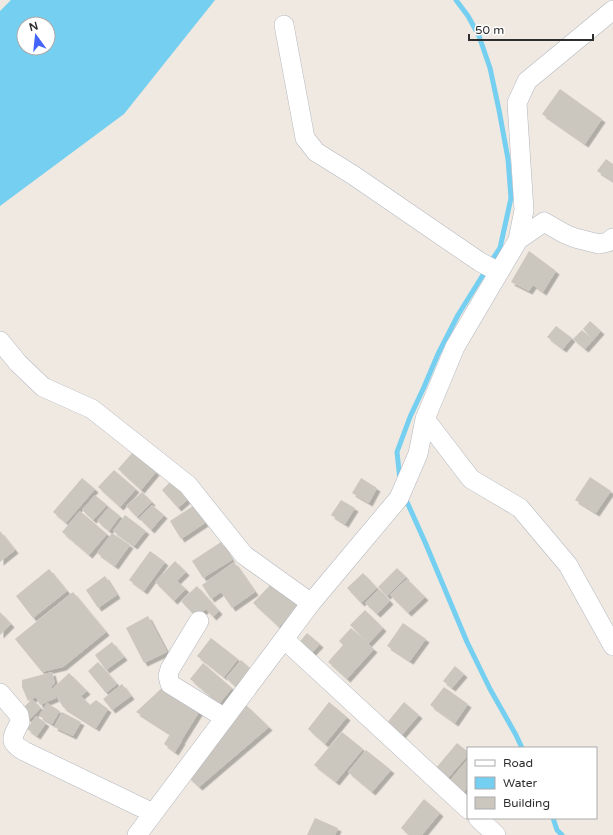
<svg xmlns="http://www.w3.org/2000/svg" width="613" height="835" font-family="'Varela Round',sans-serif">
  <style>
    .water { fill: #75cff0; fill-rule: evenodd }
    .lines { fill: none; stroke-linecap: round; stroke-linejoin: round }
    .stream { stroke: #75cff0; stroke-width: 5 }
    .building { fill: #cbc7bf; filter: url(#shadow) }
    .minor-casing { stroke: #b4b7c1; stroke-width: 20 }
    .minor { stroke: #fff; stroke-width: 19 }
  </style>
  <defs>
    <filter id="shadow"><feDropShadow dx="3.5" dy="3.5" stdDeviation="0" flood-color="#0004"/></filter>
  </defs>
  <rect width="100%" height="100%" fill="#efe9e1"/>
  <path class="water" d="M11 0H215L124 114 0 206V11ZM24 24H48V48H24Z"/>
  <g class="lines">
    <path class="stream" d="M456 0 468 16 479 36 490 68 499 110 508 159 511 198 500 248 490 263
      M400 480 397 452 410 417 424 387 438 354 458 315 486 270
      M407 502 425 542 467 642 490 689 516 735 522 748
      M553 818 557 830 562 835"/>
  </g>
  <path class="building" d="M560 89 602 119 585 144 542 114Z
    M606 159 613 164V181L597 171Z
    M529 251 556 271 543 292 533 285 529 291 511 282Z
    M590 321 601 331 585 349 573 339 582 330 592 339 583 329Z
    M556 326 572 338 563 349 547 337Z
    M133 452 156 472 141 490 118 469Z
    M114 470 136 489 120 507 98 487Z
    M590 477 611 491 596 513 575 500Z
    M82 478 95 489 66 523 53 512Z
    M361 478 377 488 369 503 352 493Z
    M171 481 187 500 178 508 162 490Z
    M142 492 152 502 137 517 126 506Z
    M95 495 107 505 93 520 82 510Z
    M341 500 355 508 345 524 331 515Z
    M152 505 164 515 151 530 139 518Z
    M193 506 205 523 181 539 170 521Z
    M109 507 120 516 109 531 97 521Z
    M80 511 107 534 89 555 62 532Z
    M125 515 146 531 134 546 113 531Z
    M0 531 15 550 0 562Z
    M112 533 130 545 115 566 97 553Z
    M221 542 232 560 203 578 192 561Z
    M150 551 165 562 144 591 129 580Z
    M175 561 186 572 177 581 186 589 174 601 155 582Z
    M234 562 255 592 232 608 221 592 211 599 202 585Z
    M397 568 406 577 387 596 378 587Z
    M49 569 67 591 33 618 16 596Z
    M363 573 377 588 361 603 347 588Z
    M105 576 117 595 98 608 86 590Z
    M407 579 425 597 408 613 390 595Z
    M273 582 298 606 279 627 253 603Z
    M197 586 219 611 213 617 206 609 196 617 181 601Z
    M379 589 390 601 377 614 365 603Z
    M73 592 106 632 63 667 42 672 15 639Z
    M365 610 383 628 368 644 374 649 347 679 328 662 343 645 339 641 351 628 367 642 350 625Z
    M0 612 11 624 0 635Z
    M148 616 167 652 144 663 126 628Z
    M403 623 426 639 410 661 387 646Z
    M307 633 320 644 309 656 297 645Z
    M211 638 238 659 224 677 197 656Z
    M112 642 124 657 106 670 95 655Z
    M241 660 251 669 236 687 226 678Z
    M98 662 117 684 106 693 88 671Z
    M203 663 232 688 219 704 190 679Z
    M455 666 464 674 452 688 443 681Z
    M52 672 55 683 51 687 56 698 40 705 36 697 28 701 22 687V680Z
    M69 673 87 691 81 696 90 705 96 700 108 709 96 728 63 707 52 689Z
    M122 684 131 696 112 710 103 699Z
    M164 686 201 709 181 741 136 712Z
    M444 687 468 704 455 723 430 705Z
    M32 699 41 708 29 720 20 711Z
    M329 702 347 717 325 744 308 729Z
    M404 702 419 715 401 736 386 724Z
    M47 703 60 711 52 724 39 716Z
    M246 705 269 727 199 787 188 777Z
    M62 712 81 722 73 736 54 727Z
    M36 716 46 723 37 736 27 729Z
    M342 732 363 749 336 782 314 765Z
    M170 734 182 741 175 752 164 744Z
    M457 743 468 752V755L448 778 436 768Z
    M366 750 391 770 372 792 348 772Z
    M468 759V787L460 796 446 785Z
    M424 799 440 813 422 835H409L401 828Z
    M315 818 338 828 335 835H307Z"/>
  <g class="lines">
    <g class="minor-casing">
      <path id="minor" d="M284 25 305 138 316 152 353 175 480 262 499 272
        M518 240 544 222 565 234 575 238 599 244 608 242 613 238
        M0 341 18 363 43 387 92 409 188 485 244 555 311 603
        M425 419 471 479 520 508 568 565 613 646
        M199 621 170 669 168 676 170 684 225 718
        M284 639 468 809
        M0 693 19 715 20 722C18 727 9 739 15 744 17 747 21 749 24 751L153 813
        M478 818 496 835
        M137 835 311 603 399 498 418 454 425 419 455 347 518 240 524 210 517 103 527 81 613 10"/>
    </g>
    <use href="#minor" class="minor"/>
  </g>
  <rect x="467" y="747" width="130" height="72" fill="#ffffff" stroke="#ababab"/>
  <rect x="475" y="760" width="20" height="6" fill="#ffffff" stroke="#ababab"/>
  <text x="503" y="767" font-size="12" fill="#2e2e2e">Road</text>
  <rect x="475" y="777" width="20" height="12" fill="#75cff0" stroke="#ababab"/>
  <text x="503" y="787" font-size="12" fill="#2e2e2e">Water</text>
  <rect x="475" y="797" width="20" height="12" fill="#cbc7bf" stroke="#ababab"/>
  <text x="503" y="807" font-size="12" fill="#2e2e2e">Building</text>
  <g transform="translate(36 36) rotate(345)"><circle r="19" fill="#ffffff" stroke="#ababab"/>
  <path d="M0-3L7 15L0 10L-7 15Z" fill="#4264fb"/>
  <text y="-6" font-size="11" font-weight="bold" text-anchor="middle" fill="#2e2e2e">N</text>
  </g>
  <path d="M469 34v6h124v-6" fill="none" stroke="#2e2e2e" stroke-width="2"/>
  <text x="475" y="34" font-size="12" fill="#2e2e2e" stroke="#ffffff" stroke-width="3" paint-order="stroke">50 m</text>
</svg>
